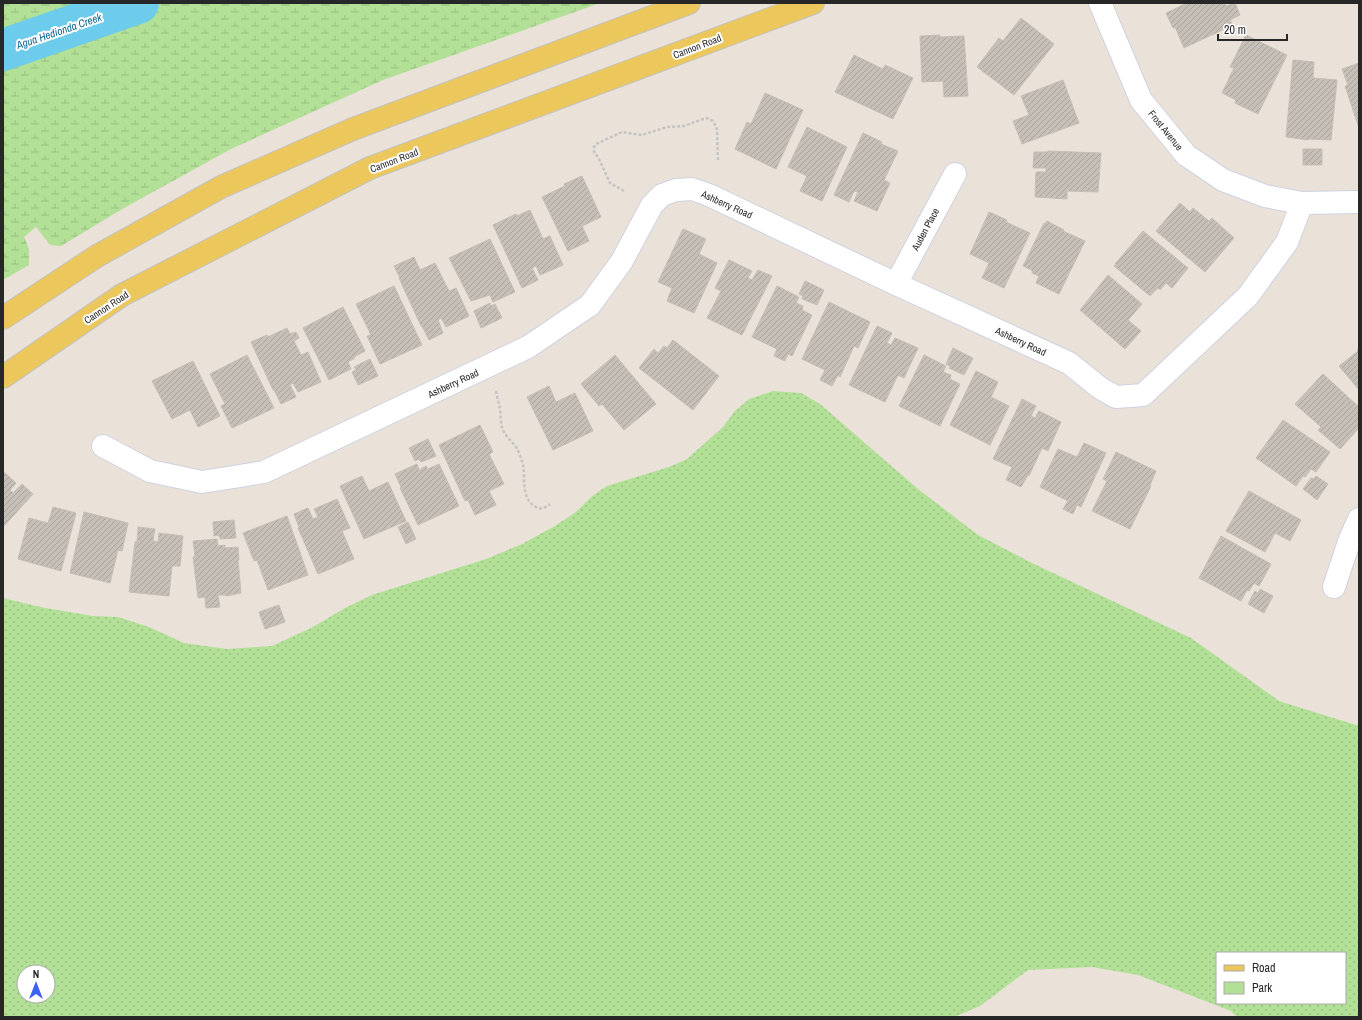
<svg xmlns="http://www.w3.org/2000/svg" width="1362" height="1020" font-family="'Archivo Narrow',sans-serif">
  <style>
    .green { fill: url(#green-dots); fill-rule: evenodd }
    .wetland { fill: url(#wetland-marsh) }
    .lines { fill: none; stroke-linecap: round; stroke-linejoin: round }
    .river { stroke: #6dcceb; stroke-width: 42 }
    .building { fill: url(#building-hatch); stroke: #c4beb3 }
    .minor-casing { stroke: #ced2e0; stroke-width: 24 }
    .primary-casing { stroke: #c3c3c3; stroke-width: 24 }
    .path { stroke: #c3c3c3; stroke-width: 2.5; stroke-dasharray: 3 2; stroke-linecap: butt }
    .minor { stroke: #fff; stroke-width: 22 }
    .primary { stroke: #ecc75b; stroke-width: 22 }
    .labels { text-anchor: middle; stroke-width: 4; stroke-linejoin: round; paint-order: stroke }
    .street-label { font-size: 10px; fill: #272727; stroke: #fff }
    .water-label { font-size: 11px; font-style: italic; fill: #106892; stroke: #fff }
  </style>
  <defs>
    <pattern id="green-dots" width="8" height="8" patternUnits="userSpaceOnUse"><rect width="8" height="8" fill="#b1e096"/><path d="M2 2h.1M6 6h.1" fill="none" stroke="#98c081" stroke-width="1.8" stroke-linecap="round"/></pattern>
    <pattern id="wetland-marsh" width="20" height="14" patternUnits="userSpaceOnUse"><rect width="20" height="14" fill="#b1e096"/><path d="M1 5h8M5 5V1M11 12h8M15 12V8" fill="none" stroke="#98c081"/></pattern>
    <pattern id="building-hatch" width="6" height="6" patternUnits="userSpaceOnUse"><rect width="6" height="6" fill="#c5bfb8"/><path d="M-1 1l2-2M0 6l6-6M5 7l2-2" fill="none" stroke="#a9a49e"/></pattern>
  </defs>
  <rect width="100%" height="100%" fill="#eae2d9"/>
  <path class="green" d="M773 391 801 393 820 404 918 489 978 535 1034 564 1191 638 1279 701 1359 726V1017H1237L1231 1011 1138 975 1092 967 1028 970 980 1006 954 1017H3V598L45 608 93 616 118 617 149 627 184 643 227 649 272 646 313 627 345 608 372 595 486 559 522 544 555 526 576 512 591 497 607 486 669 467 687 459 723 427 734 412 749 399ZM1217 953H1345V1003H1217ZM24 972H48V996H24Z"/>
  <path class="wetland" d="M3 3H600L383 80 231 149 124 208 61 246 50 245 36 227 24 237 29 249V265L3 280Z"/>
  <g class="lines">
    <path class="river" d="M3 50 138 3"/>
  </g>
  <path class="building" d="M1187 3H1225L1226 6 1235 3 1240 15 1230 20 1233 25 1184 48 1175 27 1173 28 1166 13Z
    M1021 18 1054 44 1014 95 977 67 999 38 1003 41Z
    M940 35V37L964 36 968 96 944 97 943 81 922 82 920 36Z
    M1246 35 1287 55 1258 114 1235 103 1236 100 1222 93 1234 68 1230 67Z
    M854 55 883 69 885 65 913 78 893 119 835 92Z
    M1293 60 1314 62 1313 78 1337 80 1331 140 1308 139V140L1286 137Z
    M1359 63V128L1345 86 1348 85 1342 69Z
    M1063 80 1079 123 1022 144 1013 121 1029 115 1021 96Z
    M765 93 803 110 776 169 735 149 747 122 751 124Z
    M807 127 847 147 822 201 800 191 807 176 788 167Z
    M863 133 882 142 881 144 898 151 884 180 890 183 877 211 854 201 858 192 854 191 849 202 834 195Z
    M1303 149H1322V165H1303Z
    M1048 151 1101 153 1098 192 1067 191V199L1035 197 1036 172H1046V168H1033L1034 152H1048Z
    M582 176 601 217 582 226 589 241 568 251 542 197 565 186 564 184Z
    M1180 203 1190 212 1193 208 1209 221 1212 218 1234 238 1205 272 1156 231Z
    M530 210 543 239 550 236 563 265 540 275 536 266 532 268 538 280 522 288 493 225 516 214 517 216Z
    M989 212 1007 220 1006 222 1030 233 1004 288 982 278 989 263 970 254Z
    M1047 221 1064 230 1063 231 1085 241 1059 294 1036 283 1039 276 1032 273 1033 271 1023 266 1044 223 1045 224Z
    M683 229 706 239 699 254 717 263 694 313 667 301 672 288 658 282Z
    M1143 231 1188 268 1172 288 1166 283 1160 290 1158 288 1150 296 1114 266 1116 265 1115 264Z
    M490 239 515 292 493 302 490 295 471 301 449 258Z
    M414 257 420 270 435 263 449 291 456 288 469 316 446 327 441 318 438 320 443 333 429 340 422 326H421L399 278H400L394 266Z
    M729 260 752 271 748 278 752 280 758 270 772 276 742 335 707 318 721 291 715 288Z
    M1108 275 1142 304 1128 320 1141 331 1125 349 1080 310Z
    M805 281 824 290 817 305 802 299 803 296 799 294Z
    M394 286 422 345 380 364 367 336 371 335 356 304Z
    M777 286 799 297 796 303 803 306 802 310 812 315 792 356 788 354 785 361 774 356 777 349 752 337Z
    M829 302 870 322 858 348 854 346 840 377 838 375 832 386 820 380 825 370 802 359Z
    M490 303 491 306 495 304 502 318 481 328 474 311Z
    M343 307 365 351 354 357 355 358 348 362 351 369 329 380 303 328Z
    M877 326 892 333 887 343 891 345 895 338 918 348 904 378 898 375 885 402 849 385Z
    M287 328 290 334 296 332 299 338 294 341 301 355 308 352 321 382 298 392 293 383 290 385 296 397 281 404 274 390H273L251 342 267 335 268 337Z
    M673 340 719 376 693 410 639 368 654 349 658 353 664 346 667 348Z
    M953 348 973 358 964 375 949 368 950 366 946 364Z
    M1359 348V390L1339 366 1358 351 1357 350Z
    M247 355 274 408 232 428 221 406 225 404 210 374Z
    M615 355 656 404 624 430 602 404 599 406 581 384Z
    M924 355 946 366 943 372 951 375 950 379 960 384 940 426 899 406Z
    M370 359 378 376 358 385 352 372 356 370 354 367Z
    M193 361 220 416 198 427 190 410 172 419 152 381Z
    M976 371 998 382 991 397 1009 406 990 445 950 425Z
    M1323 374 1359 407V428L1340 449 1318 430 1321 427 1295 404Z
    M549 386 556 402 575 393 593 431 553 450 527 397Z
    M1022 399 1036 406 1031 416 1035 418 1039 411 1061 422 1048 451 1042 448 1029 476 1028 475 1021 487 1006 480 1012 467 993 459Z
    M1283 420 1330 452 1316 472 1311 469 1305 477 1303 476 1296 486 1256 458Z
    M480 425 493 452 489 454 504 484 489 491 496 505 475 515 468 500 465 501 439 445Z
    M428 439 436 456 421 462 419 459 415 461 409 448Z
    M1084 443 1106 453 1081 507 1077 505 1073 514 1063 509 1068 501 1040 487 1058 449 1077 457Z
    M1116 452 1156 471 1150 485 1151 486 1130 529 1092 511 1107 481 1103 479Z
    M417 464 419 470 426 466 428 469 439 464 459 506 418 525 400 488 401 487 395 474Z
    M3 471 16 483 10 490 13 493 22 484 33 494 3 527Z
    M362 476 369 491 388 482 406 521 364 539 340 486Z
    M1316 476 1328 484 1317 500 1303 489 1311 478 1314 479Z
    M1249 491 1301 520 1290 541 1275 533 1265 552 1226 531Z
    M337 499 350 528 342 531 354 559 318 574 298 528 299 527 294 514 308 508 313 519 318 517 314 509Z
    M53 507 76 513 61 571 18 559 29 518 48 523Z
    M84 512 128 523 122 551 118 550 110 583 70 573Z
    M287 516 308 575 268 590 257 560 254 561 243 533Z
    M234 520 236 538 220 539 219 535 214 536 213 522Z
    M408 522 416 539 406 544 398 527Z
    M138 527 155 529 153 541 158 542 159 533 183 536 180 566H172L169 596 129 592 135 542H137Z
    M1221 536 1271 564 1259 586 1254 583 1249 591 1247 590 1241 601 1199 578Z
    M217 539 218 546 225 545V548L238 547 239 560H238L241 593 226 596 225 595H218L220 607 206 608 205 597 198 598 193 557 195 556 193 541Z
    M1260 589 1273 596 1264 613 1248 604 1255 591 1258 593Z
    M279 605 285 622 265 629 259 612Z"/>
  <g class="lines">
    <g class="minor-casing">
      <path id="minor" d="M1100 3 1141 100 1186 155 1223 180 1265 196 1302 203 1359 202
        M896 284 955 174
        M103 446 150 471 202 482 264 472 528 347 590 305 622 261 652 205 662 195 676 190 692 189 709 195 896 284 1069 363 1100 388 1116 397 1143 395 1248 296 1287 242 1302 203
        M1334 587 1350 539 1359 519"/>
    </g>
    <g class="primary-casing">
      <path id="primary" d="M3 318 97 256 221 187 353 129 689 3
        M3 377 122 295 370 168 813 3"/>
    </g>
    <path class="path" d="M624 191 610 183 599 159 594 152V147L596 144 622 132 642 135 667 127 684 126 703 119 707 118 713 121 717 129 718 162
      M496 391C497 397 499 403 500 409 501 416 500 424 503 430 507 439 516 444 519 453 521 457 522 461 523 465 526 479 520 498 536 507 541 510 545 508 550 504"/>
    <use href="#minor" class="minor"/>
    <use href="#primary" class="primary"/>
  </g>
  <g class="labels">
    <g class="street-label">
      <text transform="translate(697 46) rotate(-21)" y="4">Cannon Road</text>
      <text transform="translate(1166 130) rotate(51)" y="4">Frost Avenue</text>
      <text transform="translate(394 160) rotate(-21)" y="4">Cannon Road</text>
      <text transform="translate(727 204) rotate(24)" y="4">Ashberry Road</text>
      <text transform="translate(925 229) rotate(-62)" y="4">Auden Place</text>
      <text transform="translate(106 307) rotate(-33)" y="4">Cannon Road</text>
      <text transform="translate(1021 341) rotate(25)" y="4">Ashberry Road</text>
      <text transform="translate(453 383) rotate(-25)" y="4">Ashberry Road</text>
    </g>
    <g class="water-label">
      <text transform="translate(59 31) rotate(-19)" y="4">Agua Hedionda Creek</text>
    </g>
  </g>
  <rect width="1362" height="1020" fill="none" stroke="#272727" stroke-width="8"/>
  <rect x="1216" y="952" width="130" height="52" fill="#ffffff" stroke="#a9a9a9"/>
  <rect x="1224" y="965" width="20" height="6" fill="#ecc75b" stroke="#a9a9a9"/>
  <text x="1252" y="972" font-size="12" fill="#272727">Road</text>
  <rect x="1224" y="982" width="20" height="12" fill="#b1e096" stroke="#a9a9a9"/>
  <text x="1252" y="992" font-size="12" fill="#272727">Park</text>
  <g transform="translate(36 984)"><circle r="19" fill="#ffffff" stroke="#a9a9a9"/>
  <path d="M0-3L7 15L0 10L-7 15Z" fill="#3b62f5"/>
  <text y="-6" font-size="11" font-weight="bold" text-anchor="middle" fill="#272727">N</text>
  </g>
  <path d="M1218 34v6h69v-6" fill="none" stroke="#272727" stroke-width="2"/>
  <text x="1224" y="34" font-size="12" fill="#272727" stroke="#ffffff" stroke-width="3" paint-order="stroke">20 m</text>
</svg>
